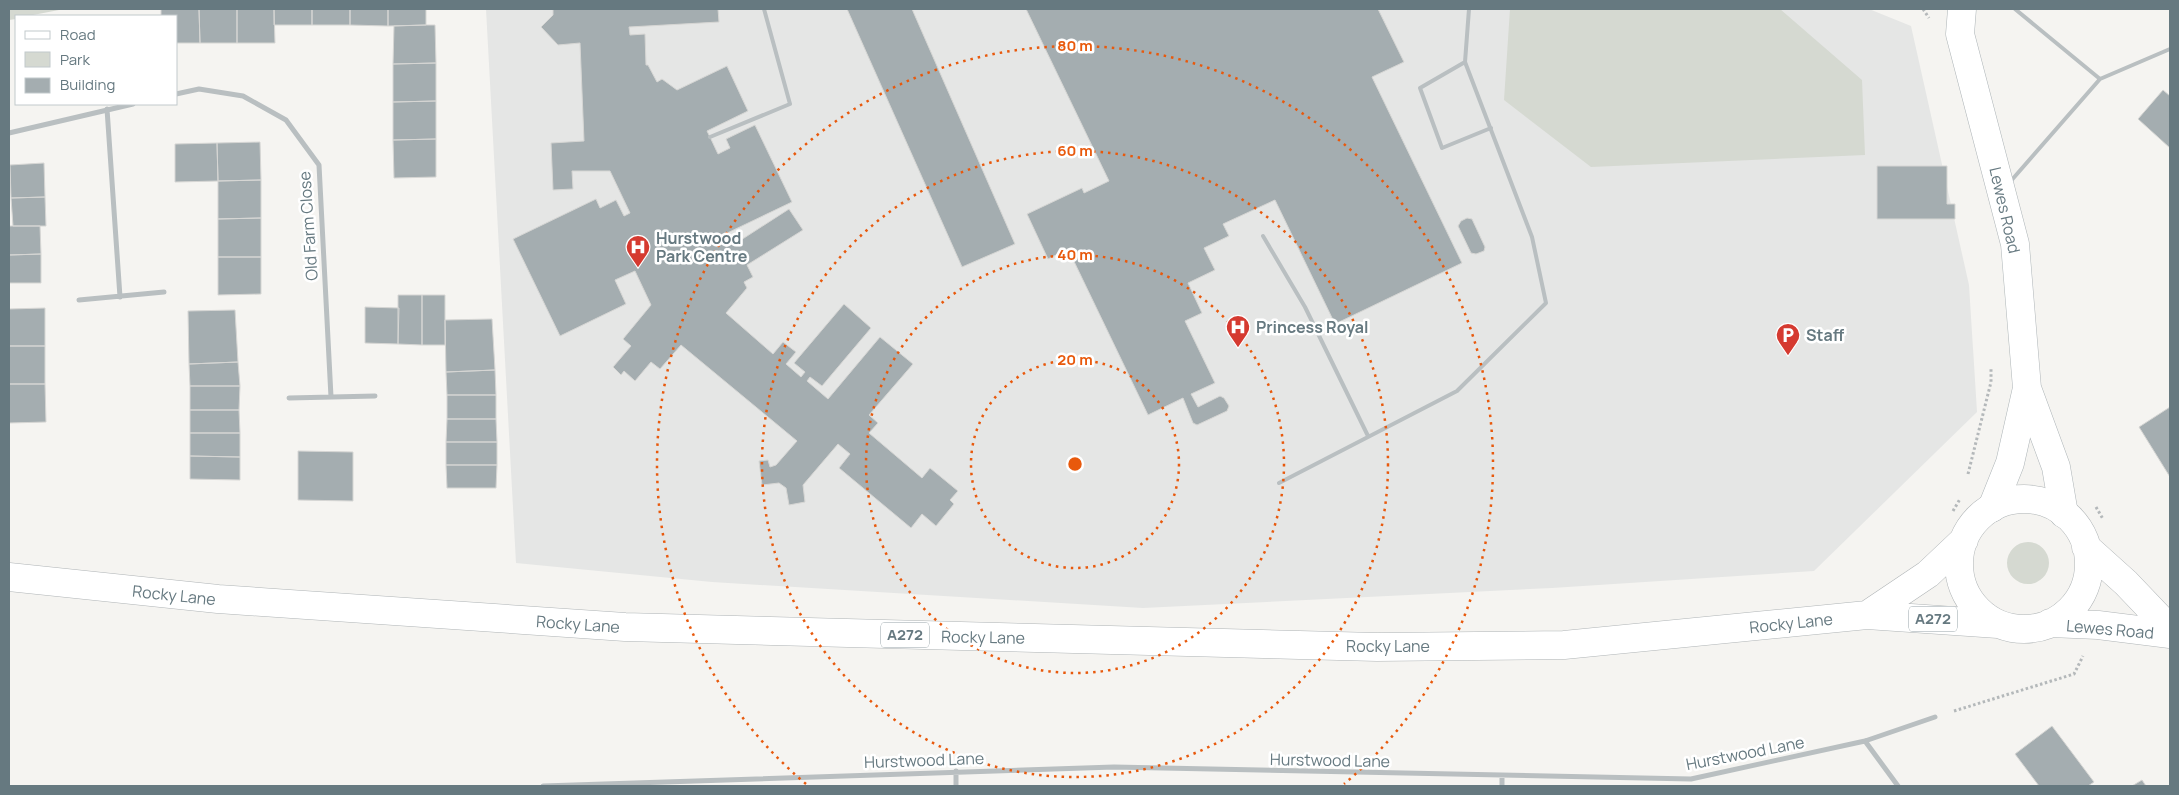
<svg xmlns="http://www.w3.org/2000/svg" width="2179" height="795" font-family="Manrope,sans-serif">
  <style>
    .built { fill: #e5e6e5 }
    .green { fill: #d5d9d1 }
    .building { fill: #a4adb0; stroke: #d6d6d4 }
    .lines { fill: none; stroke-linecap: round; stroke-linejoin: round }
    .secondary-casing { stroke: #aeb5b8; stroke-width: 29 }
    .trunk-casing { stroke: #afb4b6; stroke-width: 29 }
    .path { stroke: #b4b8ba; stroke-width: 3; stroke-dasharray: 2.5 2.5; stroke-linecap: butt }
    .service { stroke: #b9bfc1; stroke-width: 4 }
    .minor { stroke: #b9bfc1; stroke-width: 5 }
    .secondary { stroke: #fff; stroke-width: 28 }
    .trunk { stroke: #fff; stroke-width: 28 }
    .ring { fill: none; stroke: #e8590c; stroke-width: 2.5; stroke-dasharray: 2.5 5 }
    .labels { text-anchor: middle; stroke-width: 5; stroke-linejoin: round; paint-order: stroke }
    .shield { fill: #fff; stroke: #94a1a6; stroke-width: 1 }
    .shield-label { font-size: 15px; font-weight: bold; fill: #667980 }
    .street-label { font-size: 16px; fill: #667980; stroke: #fff }
    .poi-label { font-size: 16px; font-weight: bold; fill: #667980; stroke: #fff; text-anchor: start }
    .centre { fill: #e8590c; stroke: #fff; stroke-width: 2.5 }
    .ring-label { font-size: 15px; text-anchor: middle; font-weight: bold; fill: #e8590c; stroke: #fff; stroke-width: 5; stroke-linejoin: round; paint-order: stroke }
  </style>
  <rect width="100%" height="100%" fill="#f5f4f1"/>
  <path class="built" d="M486 9H1869L1911 26 1969 285 1977 412 1814 571 1552 588 1143 608 712 582 516 563Z"/>
  <path class="green" d="M9 9H64L28 16H16V19L9 20Z
    M1510 9H1780L1862 80 1865 155 1591 167 1504 100Z
    M2007 563a21 21 0 1 1 42 0a21 21 0 1 1-42 0Z"/>
  <path class="building" d="M161 9H199L200 43H176V16H161Z
    M199 9H237V43H200Z
    M237 9H274L275 43H237Z
    M274 9H312V25H274Z
    M312 9H350V25H312Z
    M350 9H388V26L350 25Z
    M388 9H426V25L388 26Z
    M553 9H718L719 22 629 27 630 35 645 34 646 65H648L657 82 662 79 677 90 727 66 748 111 707 131 710 137 718 154 730 148 726 139 755 125 792 202 721 236 726 247 744 238 789 209 803 230 747 265 753 277 744 282 747 288 726 313 773 354 783 342 796 352 786 364 801 377 805 372 794 363 844 304 871 328 822 386 810 377 807 381 828 399 880 337 913 364 869 415 878 423 869 433 922 478 930 468 958 491 950 500 954 504 936 526 922 514 911 528 839 468 850 454 838 444 803 485 805 502 789 505 786 488 779 483 762 485 759 461 768 460 770 467 776 465 797 441 681 345 660 369 651 362 635 381 624 371 621 375 613 367 631 346 623 339 651 305 635 271 615 280 626 304 560 336 513 239 596 199 600 208 616 200 624 216 630 213 610 171H572L573 189 553 190 551 143 584 141 580 43 558 45 541 27 553 15Z
    M847 9H912L1015 244 962 267Z
    M1026 9H1378L1404 62 1372 77 1462 263 1335 324 1275 200 1223 224 1229 236 1204 248 1215 270 1188 283 1202 313 1185 321 1215 383 1191 394 1198 407 1220 396 1224 398 1229 406 1227 411 1197 425 1193 423 1183 398 1148 415 1068 249 1048 259 1027 214 1082 188 1084 193 1109 181Z
    M426 25H435L436 63 393 64 394 26Z
    M436 63V101L393 102V64Z
    M2163 90 2170 96V148L2138 119Z
    M436 101V139L393 140V102Z
    M436 139V177L394 178 393 140Z
    M260 142 261 180 218 181 217 143Z
    M217 143 218 181 175 182V144Z
    M44 163 45 197 11 198 10 165Z
    M1877 166H1947V204H1955V219H1877Z
    M261 180V218L218 219V181Z
    M45 197 46 226H13L11 198Z
    M261 218V257H218V219Z
    M1467 218 1472 219 1485 247 1484 251 1476 254 1471 253 1458 226 1461 221Z
    M9 226H40L41 254 9 255Z
    M41 254V283H9V255Z
    M218 257H261V294L218 295Z
    M398 295H422V345L398 344Z
    M422 295H445V345H422Z
    M365 307 399 308 398 344 365 343Z
    M45 308V346H9V309Z
    M235 310 238 362 189 364 188 311Z
    M492 319 495 370 446 372 445 320Z
    M9 346H45V384H9Z
    M238 362 240 386H190L189 364Z
    M495 370 496 395H447L446 372Z
    M9 384H45L46 422 9 423Z
    M190 386H240L239 410H190Z
    M447 395H496V419H447Z
    M2170 407V477L2139 427Z
    M190 410H239L240 433H190Z
    M447 419H496L497 442H446Z
    M190 433H240V457L190 456Z
    M446 442H497V465H446Z
    M298 451 353 452V501L298 500Z
    M190 456 240 457V480L190 479Z
    M446 465H497L496 488H447Z
    M2052 726 2094 782 2088 786H2039L2015 754Z
    M2142 780 2146 786H2132Z"/>
  <g class="lines">
    <g class="secondary-casing">
      <path id="secondary" d="M1962 9 1960 34 2015 244 2027 388 2056 467 2064 514
        M1992 508 2010 463 2027 388"/>
    </g>
    <g class="trunk-casing">
      <path id="trunk" d="M1959 564a65 65 0 1 1 130 0a65 65 0 1 1-130 0Z
        M2086 547 2126 583 2170 629
        M9 577 218 599 625 627 1377 647 1564 645 1867 615 1998 624
        M1867 615 1928 574 1964 540
        M2050 623 2098 625 2170 634"/>
    </g>
    <path class="path" d="M1923 9 1929 18
      M1968 474 1991 382V368
      M2096 507 2103 519
      M1953 511 1960 499
      M1954 711 2074 674 2083 656"/>
    <path class="service" d="M2015 9 2100 79
      M1465 62 1420 88 1442 148 1491 128
      M710 137 790 104 764 9
      M2010 182 2100 79 2170 49
      M1263 236 1305 307 1368 436
      M1279 483 1457 391 1546 303 1532 237 1465 62 1469 9"/>
    <path class="minor" d="M176 94 199 89 243 96 286 120 319 165 331 397
      M107 109 120 297
      M9 133 133 104
      M79 300 164 292
      M289 398 375 396
      M1865 741 1898 786
      M543 786 1114 767 1691 779 1865 741 1935 717
      M956 786V771
      M1502 786V776"/>
    <use href="#secondary" class="secondary"/>
    <use href="#trunk" class="trunk"/>
  </g>
  <g class="ring">
    <circle cx="1075" cy="464" r="104"/>
    <circle cx="1075" cy="464" r="209"/>
    <circle cx="1075" cy="464" r="313"/>
    <path d="M806 784A418 418 0 1 1 1344 784"/>
  </g>
  <defs>
    <g id="hospital-pin" transform="scale(1.25)"><path d="M0 17L-7.5 6A9.5 9.5 0 1 1 7.5 6Z" fill="#d53a30" stroke="#fff"/><path d="M-5-5h3v3.5h4V-5h3V5h-3V1.5h-4V5h-3Z" fill="#fff"/></g>
    <g id="parking-pin" transform="scale(1.25)"><path d="M0 17L-7.5 6A9.5 9.5 0 1 1 7.5 6Z" fill="#d53a30" stroke="#fff"/><path d="M-3.5-5.5H1a3.5 3.5 0 0 1 0 7H-1V5.5H-3.5ZM-1-3.4V-.6H.8a1.4 1.4 0 0 0 0-2.8Z" fill="#fff"/></g>
  </defs>
  <g fill-rule="evenodd">
    <use href="#hospital-pin" x="638" y="247"/>
    <use href="#hospital-pin" x="1238" y="327"/>
    <use href="#parking-pin" x="1788" y="335"/>
  </g>
  <g class="labels">
    <g class="shield">
      <rect x="1909" y="606.5" width="48" height="25" rx="4"/>
      <rect x="881" y="622.5" width="48" height="25" rx="4"/>
    </g>
    <g class="shield-label">
      <text x="1933" y="624">A272</text>
      <text x="905" y="640">A272</text>
    </g>
    <g class="street-label">
      <text transform="translate(2005 210) rotate(77)" y="6">Lewes Road</text>
      <text transform="translate(308 226) rotate(-94)" y="6">Old Farm Close</text>
      <text transform="translate(174 595) rotate(6)" y="6">Rocky Lane</text>
      <text transform="translate(1791 623) rotate(-6)" y="6">Rocky Lane</text>
      <text transform="translate(578 624) rotate(4)" y="6">Rocky Lane</text>
      <text transform="translate(2110 629) rotate(5)" y="6">Lewes Road</text>
      <text transform="translate(983 637) rotate(1)" y="6">Rocky Lane</text>
      <text x="1388" y="652">Rocky Lane</text>
      <text transform="translate(1745 753) rotate(-11)" y="6">Hurstwood Lane</text>
      <text transform="translate(924 760) rotate(-2)" y="6">Hurstwood Lane</text>
      <text transform="translate(1330 760) rotate(1)" y="6">Hurstwood Lane</text>
    </g>
    <g class="poi-label">
      <text x="656" y="244">Hurstwood<tspan x="656" dy="18">Park Centre</tspan></text>
      <text x="1256" y="333">Princess Royal</text>
      <text x="1806" y="341">Staff</text>
    </g>
  </g>
  <circle cx="1075" cy="464" r="8" class="centre"/>
  <g class="ring-label">
    <text x="1075" y="51">80 m</text>
    <text x="1075" y="156">60 m</text>
    <text x="1075" y="260">40 m</text>
    <text x="1075" y="365">20 m</text>
  </g>
  <rect width="2179" height="795" fill="none" stroke="#667980" stroke-width="20"/>
  <rect x="15" y="15" width="162" height="90" fill="#ffffff" stroke="#c2c9cc"/>
  <rect x="25" y="31" width="25" height="8" fill="#ffffff" stroke="#c2c9cc"/>
  <text x="60" y="40" font-size="15" fill="#667980">Road</text>
  <rect x="25" y="52" width="25" height="15" fill="#d5d9d1" stroke="#c2c9cc"/>
  <text x="60" y="65" font-size="15" fill="#667980">Park</text>
  <rect x="25" y="78" width="25" height="15" fill="#a4adb0" stroke="#c2c9cc"/>
  <text x="60" y="90" font-size="15" fill="#667980">Building</text>
</svg>
